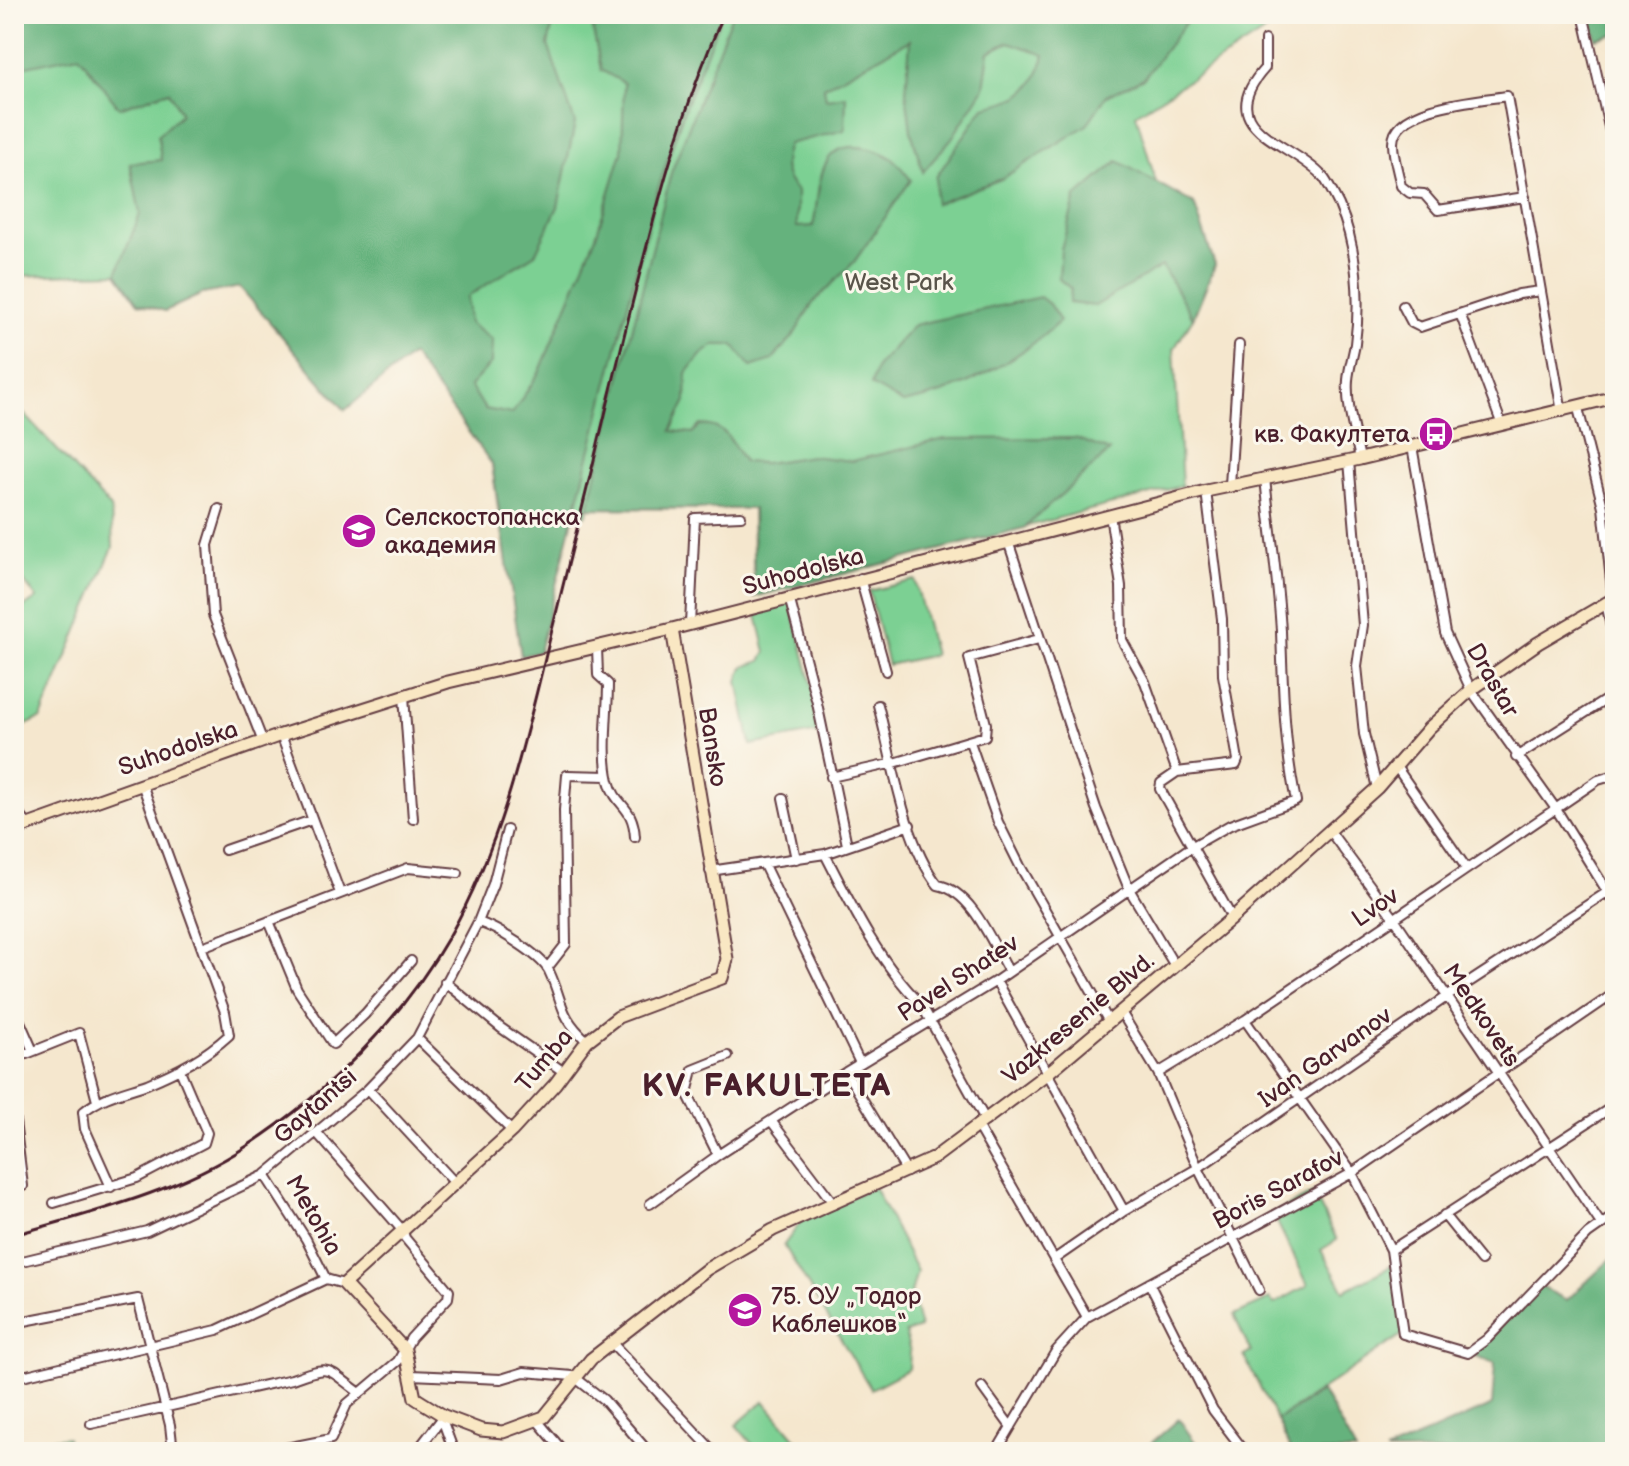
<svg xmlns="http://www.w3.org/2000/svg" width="1629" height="1466" font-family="'Balsamiq Sans',sans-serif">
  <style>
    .green { fill: #7cd093; stroke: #63785f; stroke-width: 2 }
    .forest { fill: #65b27d; stroke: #586854; stroke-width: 2 }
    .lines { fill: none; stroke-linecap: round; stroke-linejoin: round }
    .street-casing { stroke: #643d43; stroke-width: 12 }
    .secondary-casing { stroke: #643d43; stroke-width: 15 }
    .street { stroke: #fff; stroke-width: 8 }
    .secondary { stroke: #f9e7c3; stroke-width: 11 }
    .rail { stroke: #4a1f2b; stroke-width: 3 }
    .labels { text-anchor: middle; stroke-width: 6; stroke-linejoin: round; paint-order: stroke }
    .park-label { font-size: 24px; fill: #59544a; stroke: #fbf7ec }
    .poi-label { font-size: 24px; fill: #4a1f2b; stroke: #fbf7ec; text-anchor: start }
    .street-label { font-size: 24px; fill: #4a1f2b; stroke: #fbf7ec }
    .district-label { font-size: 32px; font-weight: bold; letter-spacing: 2px; fill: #4a1f2b; stroke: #fbf7ec }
  </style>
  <rect width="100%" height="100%" fill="#fbf7ec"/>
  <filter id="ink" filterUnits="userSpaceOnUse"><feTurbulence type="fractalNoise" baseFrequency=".0125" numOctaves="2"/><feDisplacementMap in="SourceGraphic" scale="16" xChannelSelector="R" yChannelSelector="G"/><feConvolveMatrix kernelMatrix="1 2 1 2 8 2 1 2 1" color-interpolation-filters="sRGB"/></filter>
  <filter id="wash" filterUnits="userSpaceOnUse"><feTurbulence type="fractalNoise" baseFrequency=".006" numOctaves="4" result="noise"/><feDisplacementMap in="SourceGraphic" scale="32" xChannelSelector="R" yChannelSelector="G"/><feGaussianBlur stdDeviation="1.8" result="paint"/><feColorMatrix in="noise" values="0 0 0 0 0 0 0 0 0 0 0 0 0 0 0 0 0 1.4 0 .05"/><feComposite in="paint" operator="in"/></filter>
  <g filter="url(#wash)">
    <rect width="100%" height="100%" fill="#f5e7ce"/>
    <path class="green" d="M14 14H1276L1278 23 1136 114 1156 182 1194 204 1215 265 1193 318 1174 349 1182 486 754 597 752 509 589 508 586 516H499L492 464 412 354 345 410 240 287 202 294 165 311 138 303 117 273 14 276Z
      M14 403 111 508 113 547 41 718 14 731V667L18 660 14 614 37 598 14 569Z
      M915 580 934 655 888 665 869 591Z
      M789 597 824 731 751 745 738 681 743 667 761 661 766 652 755 607Z
      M874 1187 917 1271 911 1293 920 1328 905 1333 910 1352 909 1369 871 1389 784 1245 805 1216Z
      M1313 1193 1337 1240 1321 1250 1344 1291 1393 1265 1403 1334 1277 1420 1244 1356 1251 1352 1234 1315 1270 1299 1274 1304 1308 1285 1273 1214Z
      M764 1401 803 1447 797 1452H759L736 1425Z
      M67 1437 69 1452H14V1443Z"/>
    <path class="forest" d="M14 14H555L548 45 575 123 558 207 535 254 467 297 469 323 492 340 491 363 470 386 485 409 512 414 540 371 596 236 622 152 624 83 601 70 590 14H722L686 104 655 198 539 652 521 656 492 464 412 355 345 410 240 287 202 294 165 311 138 303 117 273 140 214 130 163 161 160 158 135 181 114 169 91 119 108 79 55 22 67 14 57Z
      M732 14H1192L1144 78 1106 96 1087 125 1001 179 935 204 936 177 984 107C1021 99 1034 93 1045 55L1009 42 989 52 984 88 952 138 923 172 911 131 906 92 910 40 824 87 826 99 846 96 845 130 788 144C782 164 782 176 797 191V227L813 226C818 205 816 185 825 165 837 138 870 146 890 157 898 162 905 173 911 180L854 262 813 303 792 338 772 360 751 367 733 345H715L701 355 687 373 686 401 671 431 693 433 700 425C728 425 731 442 744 462L765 463 811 456 852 461 945 439 1075 438 1110 451 1024 528 754 597 753 509 588 508 671 173Z
      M1590 14H1615V34L1596 39Z
      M1118 161 1194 204 1215 265 1193 318 1162 266 1095 306 1069 303 1071 289 1059 279 1061 249 1076 197Z
      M1040 297 1049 304 1060 321C1017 361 960 393 903 403L871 385 877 366 914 325Z
      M1615 1255V1401L1610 1411 1608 1452H1385L1492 1405 1495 1363 1468 1353 1539 1286 1567 1300Z
      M1322 1391 1356 1452H1291L1277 1420Z
      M1179 1419 1202 1452H1141Z"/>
  </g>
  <g filter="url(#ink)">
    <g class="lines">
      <g class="street-casing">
        <path id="street" d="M1583 14 1615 153
          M1265 40V68C1209 130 1292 141 1324 178 1329 185 1335 197 1339 205 1357 246 1361 299 1355 344 1353 356 1349 368 1348 380 1346 406 1355 434 1360 459
          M1525 197 1438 210 1424 194 1410 193 1401 186C1398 172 1393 157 1393 143 1393 105 1481 100 1507 96L1562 412
          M1403 306 1412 323 1420 327 1519 294 1540 291
          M1461 316 1502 425
          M1578 408 1603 507 1613 599
          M1412 446 1445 633 1471 690 1556 809 1615 904
          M1349 461 1363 625 1357 666 1364 734 1377 788
          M1230 485 1239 345
          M219 509 208 545 213 615 263 742
          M1110 515 1121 586 1122 640 1145 682 1177 772
          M1008 541 1096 808 1129 889 1175 966
          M860 578 886 671
          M789 597 817 703 847 845
          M1606 602 1615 647
          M690 625 695 518 741 516
          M597 647 598 675 608 684C608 714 602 752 609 781 616 808 633 804 635 837
          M404 696 413 819
          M878 705C892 758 904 843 938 885 972 891 992 943 1008 970
          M281 735 340 893
          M970 742 998 822 1020 866 1109 1022
          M1516 757 1615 694
          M1397 768 1467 869
          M1177 772 1236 765 1238 760 1223 675 1222 619 1206 491
          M1177 772 1161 783 1160 789 1232 918
          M831 777 894 763 985 736 986 724 969 658 1039 639
          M783 798 796 859
          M14 807 27 824
          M1329 830 1394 918 1601 1224
          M225 850 312 820
          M825 854C851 905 880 964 921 1004L986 1121
          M764 865 860 1063
          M710 871 825 854 910 825
          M269 921 297 989 333 1044 365 1014 411 961
          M478 922C495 927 541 955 549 971 564 1003 558 1015 587 1041
          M202 947 408 868 458 873
          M548 967 566 944 564 810 567 775 608 776
          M996 981 1124 1211
          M445 982 501 1028 564 1072
          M14 1008 33 1051
          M1121 1012 1158 1073 1198 1168 1259 1290
          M1245 1020 1352 1173 1391 1250 1403 1334 1468 1353 1487 1339 1588 1234 1615 1215
          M417 1038 512 1131
          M14 1059 79 1033 97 1101
          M846 1072 907 1172
          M1158 1073 1245 1020 1598 780 1615 775
          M368 1089 455 1183
          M14 1113 23 1186
          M772 1122 834 1204
          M978 1127 1087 1317
          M718 1155 687 1093 693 1070 728 1056
          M265 1175 306 1239 326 1279 344 1284
          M111 1187 85 1129 83 1112C102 1096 124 1092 147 1084 178 1071 204 1058 229 1035L225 1012 142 784
          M54 1203 137 1178 204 1143 207 1133 180 1070
          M650 1204 718 1155 846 1072 996 981 1191 847 1230 825 1296 801C1284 745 1283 688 1281 631 1278 580 1270 529 1265 478
          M1444 1215 1481 1261
          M1391 1250 1615 1105
          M1056 1258 1124 1211 1198 1168 1445 998 1615 887
          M14 1263 147 1231 265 1175 368 1089 417 1038 478 922 493 884 507 830
          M1149 1283 1213 1410 1245 1452
          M14 1323 138 1299 170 1425 173 1452
          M611 1342 714 1452
          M411 1375 501 1379 524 1372 573 1376 604 1400 646 1449
          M14 1378 217 1330 326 1279
          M982 1387 1011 1427
          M442 1419 454 1452
          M536 1419 564 1452
          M91 1424 292 1379C333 1364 325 1368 360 1393
          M266 1452 331 1439 347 1404 398 1361 411 1338 448 1298 449 1291 405 1238 403 1231 317 1133
          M416 1452 444 1416
          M996 1452 1056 1351 1087 1317 1352 1173 1615 993"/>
      </g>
      <g class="secondary-casing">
        <path id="secondary" d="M672 629 727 959 722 978 618 1017 587 1041 555 1084 512 1131 344 1284 405 1350 415 1398 444 1416 481 1430 503 1432 544 1417 591 1359 707 1269 773 1230 934 1158 1049 1072 1232 918 1377 788 1429 728 1471 690 1538 643 1615 598
          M14 830 281 735 448 682 672 629 1206 491 1360 459 1615 397"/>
      </g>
      <use href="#street" class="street"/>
      <use href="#secondary" class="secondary"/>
      <path class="rail" d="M14 1235C93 1212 177 1192 247 1146 328 1093 402 1019 450 935 503 842 526 736 551 634 576 533 601 433 625 332 652 224 678 116 724 14"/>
    </g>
  </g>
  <defs>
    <g id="bus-disc" transform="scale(1.8)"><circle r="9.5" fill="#b5179e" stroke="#fbf7ec"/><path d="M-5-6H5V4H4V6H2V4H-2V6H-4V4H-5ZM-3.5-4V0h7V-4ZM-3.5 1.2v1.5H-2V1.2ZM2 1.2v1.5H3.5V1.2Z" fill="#fff"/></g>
    <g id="university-disc" transform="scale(1.8)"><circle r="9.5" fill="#b5179e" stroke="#fbf7ec"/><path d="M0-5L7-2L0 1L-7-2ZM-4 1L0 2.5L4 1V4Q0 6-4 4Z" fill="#fff"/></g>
    <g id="school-disc" transform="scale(1.8)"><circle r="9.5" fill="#b5179e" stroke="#fbf7ec"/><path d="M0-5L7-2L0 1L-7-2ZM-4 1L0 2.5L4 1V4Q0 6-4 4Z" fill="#fff"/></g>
  </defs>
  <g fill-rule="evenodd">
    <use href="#bus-disc" x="1436" y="434"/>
    <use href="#university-disc" x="359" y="531"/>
    <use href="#school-disc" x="745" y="1310"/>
  </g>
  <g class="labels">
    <g class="park-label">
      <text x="899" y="290">West Park</text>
    </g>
    <g class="poi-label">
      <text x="1410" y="442" text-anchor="end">кв. Факултета</text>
      <text x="385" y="525">Селскостопанска<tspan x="385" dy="28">академия</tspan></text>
      <text x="771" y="1304">75. ОУ „Тодор<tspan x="771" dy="28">Каблешков“</tspan></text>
    </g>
    <g class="street-label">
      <text transform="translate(803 571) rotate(-15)" y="8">Suhodolska</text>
      <text transform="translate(1493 680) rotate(60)" y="8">Drastar</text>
      <text transform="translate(713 747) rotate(81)" y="8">Bansko</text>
      <text transform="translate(178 748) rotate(-19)" y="8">Suhodolska</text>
      <text transform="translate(1375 907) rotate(-34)" y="8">Lvov</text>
      <text transform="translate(958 978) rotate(-33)" y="8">Pavel Shatev</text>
      <text transform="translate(1482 1015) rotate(56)" y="8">Medkovets</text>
      <text transform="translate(1078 1018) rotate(-40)" y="8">Vazkresenie Blvd.</text>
      <text transform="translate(1325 1057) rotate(-35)" y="8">Ivan Garvanov</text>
      <text transform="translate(544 1060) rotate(-50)" y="8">Tumba</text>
      <text transform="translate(315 1106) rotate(-41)" y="8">Gaytantsi</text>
      <text transform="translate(1278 1189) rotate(-28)" y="8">Boris Sarafov</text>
      <text transform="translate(314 1215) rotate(60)" y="8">Metohia</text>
    </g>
    <g class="district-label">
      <text x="767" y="1096">KV. FAKULTETA</text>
    </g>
  </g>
  <rect width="1629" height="1466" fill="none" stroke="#fbf7ec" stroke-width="48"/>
</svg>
